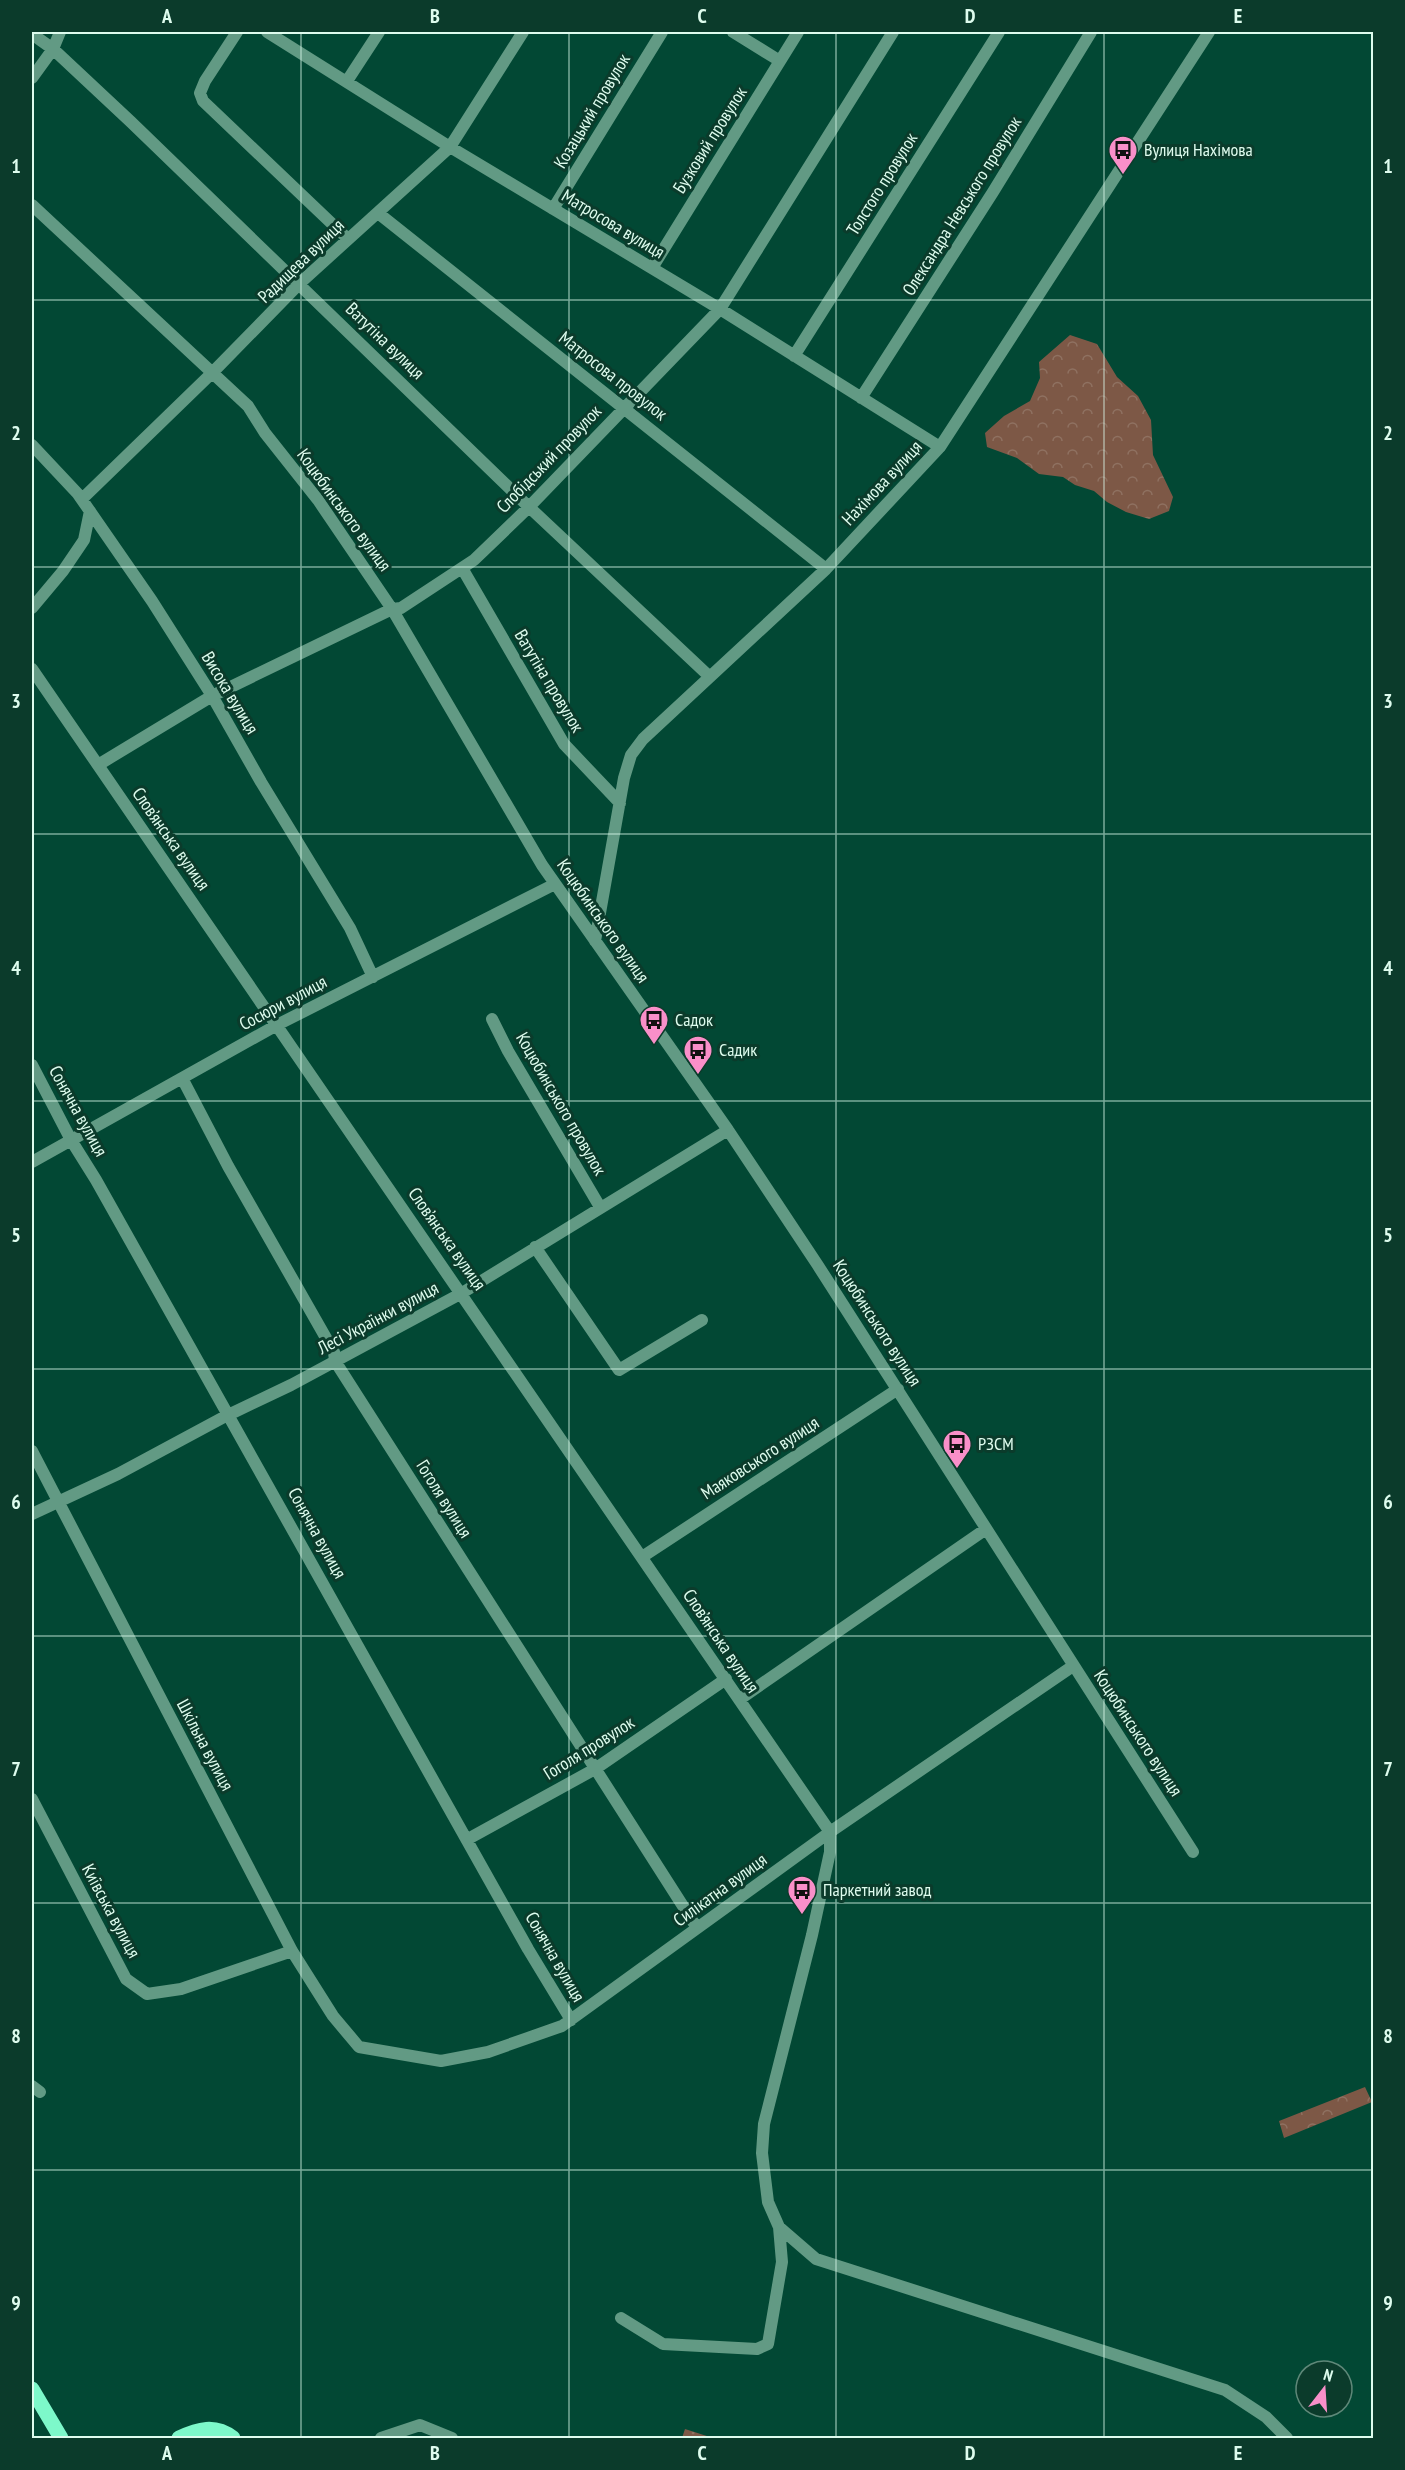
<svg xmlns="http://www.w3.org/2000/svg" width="1405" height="2470" font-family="'PT Sans Narrow',sans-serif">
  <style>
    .green { fill: url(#green-dots) }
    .forest { fill: url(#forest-crowns) }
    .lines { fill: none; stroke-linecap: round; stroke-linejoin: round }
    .minor { stroke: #629a84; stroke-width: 12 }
    .major { stroke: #7df8ca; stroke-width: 15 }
    .grid { fill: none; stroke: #defcee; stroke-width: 1.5; stroke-opacity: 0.55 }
    .labels { text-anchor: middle; stroke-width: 6; stroke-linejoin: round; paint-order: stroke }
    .street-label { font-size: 18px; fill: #defcee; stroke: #0b3b2b }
    .poi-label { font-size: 18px; fill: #defcee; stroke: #0b3b2b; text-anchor: start }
    .neatline { fill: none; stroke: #defcee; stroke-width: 2 }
    .grid-label { font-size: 20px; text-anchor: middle; font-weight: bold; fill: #defcee }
  </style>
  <defs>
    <pattern id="green-dots" width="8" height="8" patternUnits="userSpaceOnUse" patternTransform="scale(1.5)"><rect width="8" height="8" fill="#7d5846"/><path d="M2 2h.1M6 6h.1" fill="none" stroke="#8f7161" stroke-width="1.8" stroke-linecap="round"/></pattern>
    <pattern id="forest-crowns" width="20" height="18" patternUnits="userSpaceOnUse" patternTransform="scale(1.5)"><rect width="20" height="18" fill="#7d5846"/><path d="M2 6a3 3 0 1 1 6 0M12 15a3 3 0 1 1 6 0" fill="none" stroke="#8f7161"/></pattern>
  </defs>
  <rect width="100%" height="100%" fill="#024834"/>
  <path class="green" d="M685 2429 713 2438H682Z"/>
  <path class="forest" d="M1070 335 1097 344 1117 377 1138 396 1151 420 1153 455 1173 497 1169 511 1149 519 1126 512 1107 502 1094 491 1075 485 1063 477 1039 474 1017 458 987 447 985 433 1004 416 1030 401 1040 378 1039 362Z
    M1365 2087 1372 2102 1284 2138 1279 2121Z"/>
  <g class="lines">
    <path class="minor" d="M237 32 205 81 200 93 203 101 348 239
      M267 32 450 147 720 309 940 447
      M733 32 780 61
      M32 34 53 49 131 122 529 507 710 677
      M32 78 53 49 60 32
      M347 81 379 32
      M32 205 248 406 265 433 318 500 392 609 542 865 728 1130 817 1264 1193 1852
      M553 209 662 32
      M378 213 826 569
      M652 268 798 32
      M794 356 999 32
      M861 398 993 192 1091 32
      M32 445 78 494 152 601 211 694 261 782 350 928 373 977
      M82 499 212 373 300 283 450 147 523 32
      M462 568 564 744 620 803
      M32 608 63 571 84 540 90 511
      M32 669 830 1832
      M98 765 212 696 392 609 401 608 474 560 529 507 720 309 893 32
      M595 941 624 778 631 755 643 739 826 569 940 447 1209 32
      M492 1019 508 1051 600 1207
      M32 1065 71 1140 96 1180 528 1949 571 2020
      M182 1078 228 1166 334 1352 335 1361 697 1928
      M32 1162 277 1025 555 884
      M535 1247 619 1370 702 1320
      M32 1451 292 1951 333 2016 359 2047 441 2061 488 2052 562 2026 830 1832 1073 1666
      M32 1514 118 1474 224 1417 291 1385 462 1293 728 1130
      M642 1557 898 1389
      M740 1699 986 1529
      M32 1799 126 1979 147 1994 181 1989 292 1951
      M468 1839 595 1769 726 1679
      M32 2086 40 2092
      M779 2227 816 2259 1225 2390 1266 2417 1287 2438
      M621 2318 663 2344 757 2349 768 2344 782 2262 779 2227 768 2202 762 2153 764 2124 812 1935 830 1852V1832
      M381 2438 420 2425 452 2438"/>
    <path class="major" d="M32 2389 61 2438
      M179 2438C198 2429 215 2424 233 2438"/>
  </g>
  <path class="grid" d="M301 32V2438M569 32V2438M836 32V2438M1104 32V2438M32 300H1374M32 567H1374M32 834H1374M32 1101H1374M32 1369H1374M32 1636H1374M32 1903H1374M32 2170H1374"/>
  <defs>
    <g id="bus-pin" transform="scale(1.5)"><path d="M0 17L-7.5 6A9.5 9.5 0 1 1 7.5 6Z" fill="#f98fc9" stroke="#0b3b2b"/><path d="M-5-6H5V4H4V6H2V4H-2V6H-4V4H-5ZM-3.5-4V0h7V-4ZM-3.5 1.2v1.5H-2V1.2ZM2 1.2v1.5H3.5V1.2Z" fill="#111"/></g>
  </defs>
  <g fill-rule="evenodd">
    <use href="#bus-pin" x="1123" y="150"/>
    <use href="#bus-pin" x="654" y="1020"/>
    <use href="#bus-pin" x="698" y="1050"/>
    <use href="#bus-pin" x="957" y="1444"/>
    <use href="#bus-pin" x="802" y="1890"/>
  </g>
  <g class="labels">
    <g class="street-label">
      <text transform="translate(592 111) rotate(-59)" y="6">Козацький провулок</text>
      <text transform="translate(710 140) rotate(-58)" y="6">Бузковий провулок</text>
      <text transform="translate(882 184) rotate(-58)" y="6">Толстого провулок</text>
      <text transform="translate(962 206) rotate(-58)" y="6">Олександра Невського провулок</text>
      <text transform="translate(613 224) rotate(31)" y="6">Матросова вулиця</text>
      <text transform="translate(301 261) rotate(-44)" y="6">Радищева вулиця</text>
      <text transform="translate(385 341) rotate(44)" y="6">Ватутіна вулиця</text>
      <text transform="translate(613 376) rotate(38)" y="6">Матросова провулок</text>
      <text transform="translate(549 459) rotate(-46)" y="6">Слобідський провулок</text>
      <text transform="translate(882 483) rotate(-47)" y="6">Нахімова вулиця</text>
      <text transform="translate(344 510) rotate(54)" y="6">Коцюбинського вулиця</text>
      <text transform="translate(549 681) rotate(59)" y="6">Ватутіна провулок</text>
      <text transform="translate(230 693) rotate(59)" y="6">Висока вулиця</text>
      <text transform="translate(171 839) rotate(55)" y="6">Слов’янська вулиця</text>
      <text transform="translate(603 921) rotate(55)" y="6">Коцюбинського вулиця</text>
      <text transform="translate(283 1003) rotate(-28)" y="6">Сосюри вулиця</text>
      <text transform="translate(561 1104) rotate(60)" y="6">Коцюбинського провулок</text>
      <text transform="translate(78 1111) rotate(61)" y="6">Сонячна вулиця</text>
      <text transform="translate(447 1239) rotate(55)" y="6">Слов’янська вулиця</text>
      <text transform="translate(378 1318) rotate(-28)" y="6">Лесі Українки вулиця</text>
      <text transform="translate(877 1323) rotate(57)" y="6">Коцюбинського вулиця</text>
      <text transform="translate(760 1458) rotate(-33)" y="6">Маяковського вулиця</text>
      <text transform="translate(444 1499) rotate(58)" y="6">Гоголя вулиця</text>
      <text transform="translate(317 1533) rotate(61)" y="6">Сонячна вулиця</text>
      <text transform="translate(721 1641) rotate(56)" y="6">Слов’янська вулиця</text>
      <text transform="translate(1138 1733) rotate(57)" y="6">Коцюбинського вулиця</text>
      <text transform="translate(205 1745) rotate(62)" y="6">Шкільна вулиця</text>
      <text transform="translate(589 1748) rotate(-32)" y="6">Гоголя провулок</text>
      <text transform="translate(720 1890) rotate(-36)" y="6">Силікатна вулиця</text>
      <text transform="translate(111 1911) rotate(62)" y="6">Київська вулиця</text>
      <text transform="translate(555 1957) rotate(60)" y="6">Сонячна вулиця</text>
    </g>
    <g class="poi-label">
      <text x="1144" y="156">Вулиця Нахімова</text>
      <text x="675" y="1026">Садок</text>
      <text x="719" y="1056">Садик</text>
      <text x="978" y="1450">РЗСМ</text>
      <text x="823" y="1896">Паркетний завод</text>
    </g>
  </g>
  <rect width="1405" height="2470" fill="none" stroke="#0b3b2b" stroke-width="66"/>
  <g transform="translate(1324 2389) rotate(17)"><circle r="28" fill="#0b3b2b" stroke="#5f8879" stroke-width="1.5"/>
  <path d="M0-4.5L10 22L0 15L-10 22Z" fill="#f98fc9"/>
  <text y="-9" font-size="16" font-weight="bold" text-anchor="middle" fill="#defcee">N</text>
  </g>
  <rect x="33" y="33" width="1339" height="2404" class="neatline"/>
  <g class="grid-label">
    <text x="167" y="23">A</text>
    <text x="435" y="23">B</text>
    <text x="702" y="23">C</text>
    <text x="970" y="23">D</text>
    <text x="1238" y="23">E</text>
    <text x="16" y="173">1</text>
    <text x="1388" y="173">1</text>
    <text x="16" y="440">2</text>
    <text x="1388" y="440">2</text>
    <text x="16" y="708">3</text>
    <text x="1388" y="708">3</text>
    <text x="16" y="975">4</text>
    <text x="1388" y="975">4</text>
    <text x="16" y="1242">5</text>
    <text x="1388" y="1242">5</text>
    <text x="16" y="1509">6</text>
    <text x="1388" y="1509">6</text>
    <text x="16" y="1776">7</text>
    <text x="1388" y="1776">7</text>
    <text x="16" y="2043">8</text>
    <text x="1388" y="2043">8</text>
    <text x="16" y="2310">9</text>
    <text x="1388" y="2310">9</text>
    <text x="167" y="2460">A</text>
    <text x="435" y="2460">B</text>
    <text x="702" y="2460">C</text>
    <text x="970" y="2460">D</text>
    <text x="1238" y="2460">E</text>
  </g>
</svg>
